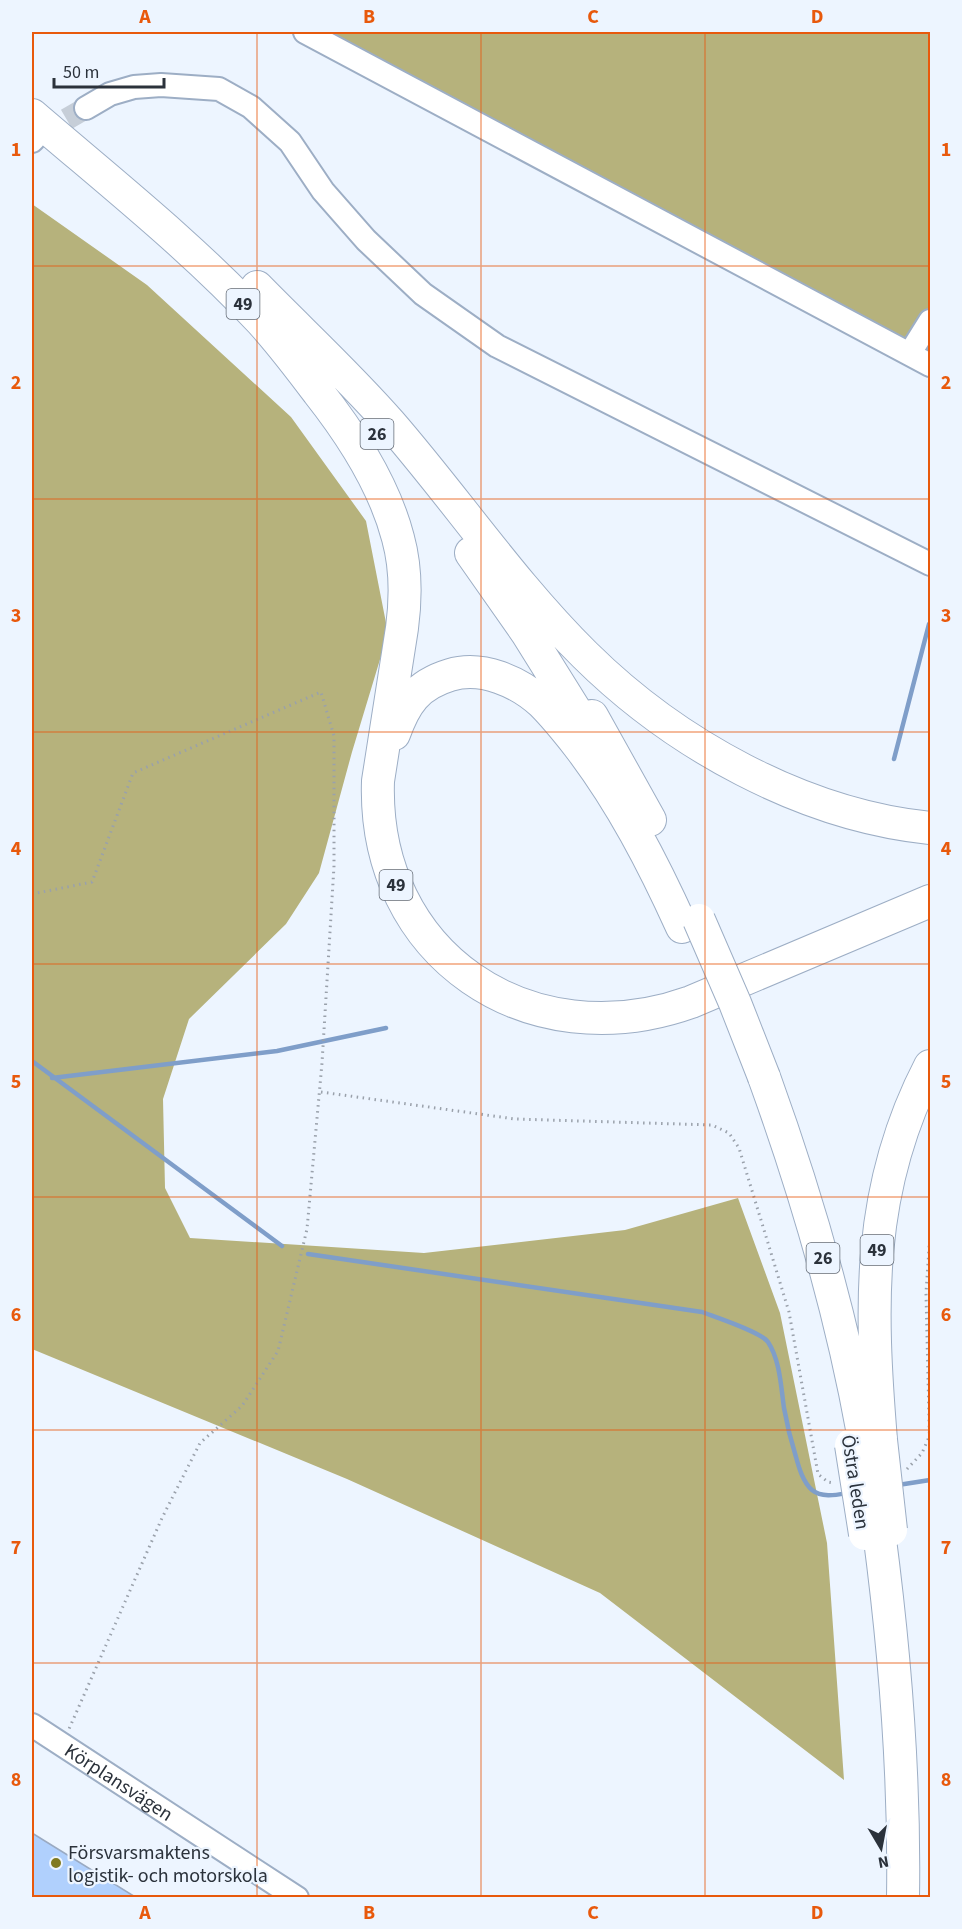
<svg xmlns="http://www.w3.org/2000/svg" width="962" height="1929" font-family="'Source Sans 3',sans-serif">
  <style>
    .forest { fill: #b6b27c }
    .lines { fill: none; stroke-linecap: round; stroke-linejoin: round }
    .stream { stroke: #7f9ec9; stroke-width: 4.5 }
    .building { fill: #b0d0fd; stroke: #9aaac2; stroke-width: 1.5 }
    .minor-tunnel { stroke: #c6ced8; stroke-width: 22; stroke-dasharray: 22 11; stroke-linecap: butt }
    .minor-casing { stroke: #9daec5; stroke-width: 26 }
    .highway-casing { stroke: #9daec5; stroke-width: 34 }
    .path { stroke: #9aa1ab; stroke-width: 3; stroke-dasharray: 1.5 4.5; stroke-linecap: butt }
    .minor { stroke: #fff; stroke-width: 22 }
    .highway { stroke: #fff; stroke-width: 32 }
    .highway-bridge-casing { stroke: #9daec5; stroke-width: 34; stroke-linecap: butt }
    .highway-bridge { stroke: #fff; stroke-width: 32 }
    .grid { fill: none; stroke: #e8590c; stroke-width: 1.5; stroke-opacity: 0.55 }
    .poi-dot { fill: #817a1f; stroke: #edf5ff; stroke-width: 2 }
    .labels { text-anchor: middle; stroke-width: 4.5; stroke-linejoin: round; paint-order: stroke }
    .shield { fill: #edf5ff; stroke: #656c76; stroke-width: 1.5 }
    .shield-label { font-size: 18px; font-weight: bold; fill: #2b323b }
    .street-label { font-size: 20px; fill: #2b323b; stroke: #edf5ff }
    .poi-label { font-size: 20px; fill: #2b323b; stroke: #edf5ff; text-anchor: start }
    .neatline { fill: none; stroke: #e8590c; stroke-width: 2 }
    .grid-label { font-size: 20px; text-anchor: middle; font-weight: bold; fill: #e8590c }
  </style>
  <rect width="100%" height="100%" fill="#edf5ff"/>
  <path class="forest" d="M328 32H930V353Z
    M32 204 147 285 291 417 366 521 388 633 352 752 319 873 286 924 189 1019 163 1099 165 1188 190 1238 424 1253 625 1230 738 1198 780 1313 827 1543 844 1780 600 1593 347 1479 32 1349Z"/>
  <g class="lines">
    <path class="stream" d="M894 759 929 624
      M32 1061 282 1246
      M52 1078 277 1051 386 1028
      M308 1254 702 1312C715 1317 761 1332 768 1342 780 1360 781 1387 784 1408 787 1425 791 1441 796 1457 799 1468 803 1482 812 1490 822 1498 836 1495 848 1493
      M898 1485 930 1480"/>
  </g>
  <path class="building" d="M32 1833 137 1898H32Z"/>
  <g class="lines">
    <path class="minor-tunnel" d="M38 136 86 108"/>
    <g class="minor-casing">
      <g id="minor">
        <path d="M305 32 930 365"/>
        <path d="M86 108 110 94 134 87 161 85 219 89 251 107 290 142 323 191 366 240 423 294 497 346 930 564"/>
        <path d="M32 141 34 139"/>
        <path d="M910 353 930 321"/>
        <path id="s1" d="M32 1725 297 1898"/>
      </g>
    </g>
    <g class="highway-casing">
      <path id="highway" d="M32 115C110 182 191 246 261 321 281 343 300 368 318 392 352 435 384 484 398 538 406 567 406 598 402 628L378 781C372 955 529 1060 691 1002L930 901
        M257 287C301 332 348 375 390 423 456 499 513 584 585 655 675 744 803 815 930 828
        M471 553 527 633 595 742
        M592 716 650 820
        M394 734C405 703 417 685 450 675 482 665 519 682 542 703 555 716 567 731 578 745 621 801 653 863 682 927
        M764 1077C806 1193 841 1312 863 1434
        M881 1440C870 1307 866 1189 930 1066
        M879 1532C895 1653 905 1775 903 1898"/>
    </g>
    <path class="path" d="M32 894 92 882 133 773 321 692 334 736V866L322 1063 307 1229 278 1351 242 1406 200 1443 162 1518 69 1729
      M321 1092 515 1119 712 1125 729 1133 739 1148 789 1312 818 1474 828 1482 834 1483
      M930 1234 926 1293 930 1460
      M907 1469 922 1453 929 1437"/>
    <use href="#minor" class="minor"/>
    <use href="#highway" class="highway"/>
    <g class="highway-bridge-casing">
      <path id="highway-bridge" d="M699 920 735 1003 764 1077
        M881 1440 891 1530
        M851 1445 865 1534"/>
    </g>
    <use href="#highway-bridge" class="highway-bridge"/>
  </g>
  <path class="grid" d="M257 32V1898M481 32V1898M705 32V1898M32 266H930M32 499H930M32 732H930M32 964H930M32 1197H930M32 1430H930M32 1663H930"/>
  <circle class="poi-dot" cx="56" cy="1863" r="6"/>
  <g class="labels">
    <g class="shield">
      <rect x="226.5" y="289" width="33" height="30" rx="4.5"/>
      <rect x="360.5" y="419" width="33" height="30" rx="4.5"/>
      <rect x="379.5" y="870" width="33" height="30" rx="4.5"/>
      <rect x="860.5" y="1235" width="33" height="30" rx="4.5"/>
      <rect x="806.5" y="1243" width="33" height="30" rx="4.5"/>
    </g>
    <g class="shield-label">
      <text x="243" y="310">49</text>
      <text x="377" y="440">26</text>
      <text x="396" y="891">49</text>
      <text x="877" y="1256">49</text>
      <text x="823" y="1264">26</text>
    </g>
    <g class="street-label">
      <text transform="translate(856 1482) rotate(81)" y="7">Östra leden</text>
      <text dy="7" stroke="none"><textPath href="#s1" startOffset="104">Körplansvägen</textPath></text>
    </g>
    <g class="poi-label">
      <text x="68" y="1859">Försvarsmaktens<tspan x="68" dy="23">logistik- och motorskola</tspan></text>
    </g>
  </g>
  <rect width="962" height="1929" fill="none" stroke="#edf5ff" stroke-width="66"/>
  <g transform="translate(881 1848) rotate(170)" stroke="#edf5ff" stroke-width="4.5" paint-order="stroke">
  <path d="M0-4.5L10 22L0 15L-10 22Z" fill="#2b323b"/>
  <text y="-9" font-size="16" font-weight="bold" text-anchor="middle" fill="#2b323b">N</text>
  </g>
  <path d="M54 78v9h110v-9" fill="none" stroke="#2b323b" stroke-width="3"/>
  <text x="63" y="78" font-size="18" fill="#2b323b" stroke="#edf5ff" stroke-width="4.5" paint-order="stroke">50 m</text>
  <rect x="33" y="33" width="896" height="1863" class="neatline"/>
  <g class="grid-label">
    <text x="145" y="23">A</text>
    <text x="369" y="23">B</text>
    <text x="593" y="23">C</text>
    <text x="817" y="23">D</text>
    <text x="16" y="156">1</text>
    <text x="946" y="156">1</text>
    <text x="16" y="389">2</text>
    <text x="946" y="389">2</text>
    <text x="16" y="622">3</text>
    <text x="946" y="622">3</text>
    <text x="16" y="855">4</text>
    <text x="946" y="855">4</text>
    <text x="16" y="1088">5</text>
    <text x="946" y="1088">5</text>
    <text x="16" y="1321">6</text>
    <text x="946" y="1321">6</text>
    <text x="16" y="1554">7</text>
    <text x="946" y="1554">7</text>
    <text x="16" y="1786">8</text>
    <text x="946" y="1786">8</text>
    <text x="145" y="1919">A</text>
    <text x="369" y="1919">B</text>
    <text x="593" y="1919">C</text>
    <text x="817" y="1919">D</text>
  </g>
</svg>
